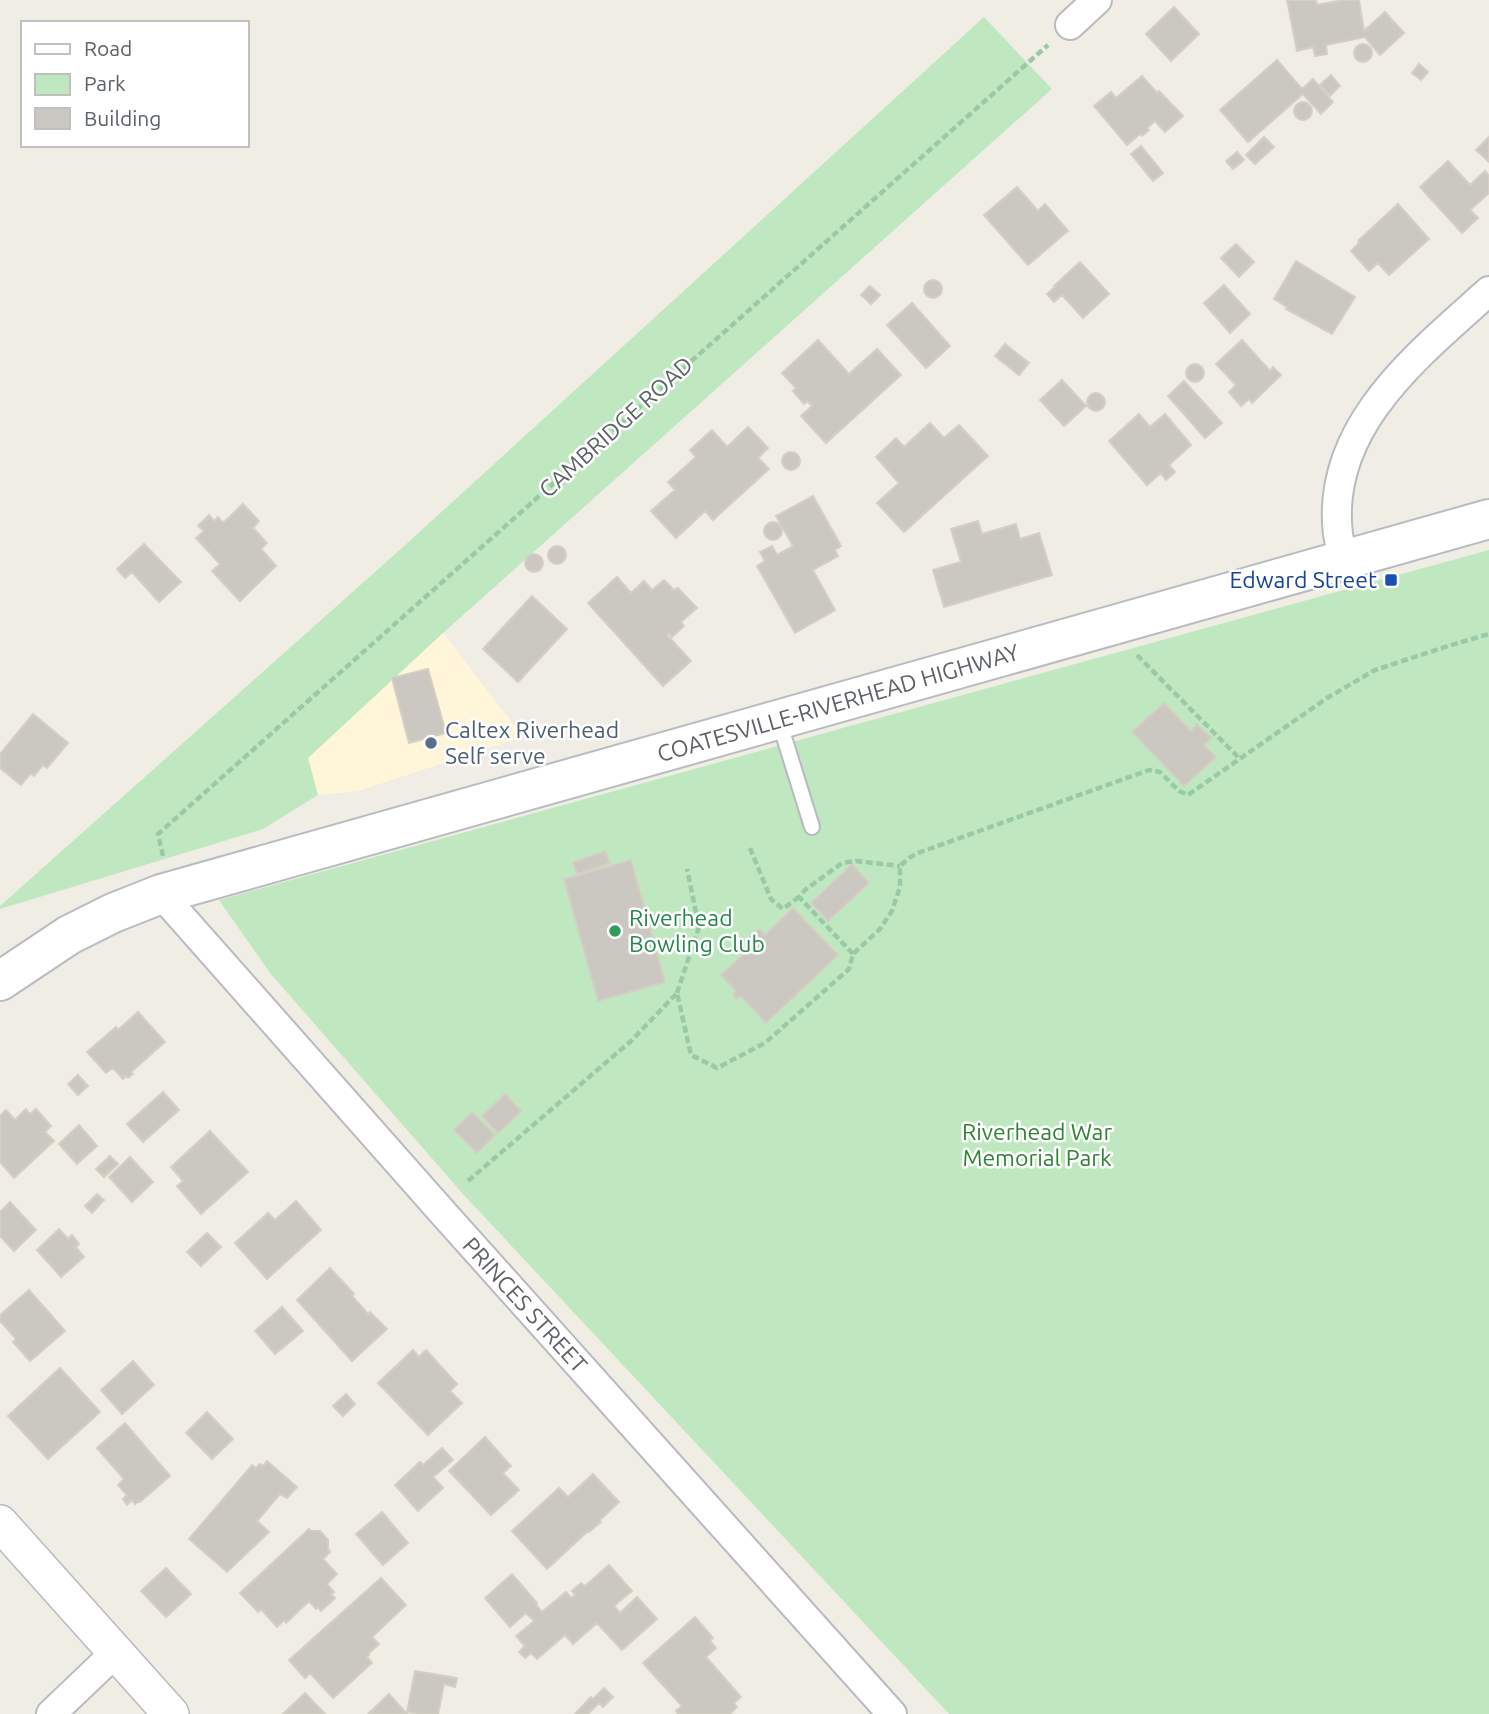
<svg xmlns="http://www.w3.org/2000/svg" width="1489" height="1714" font-family="Ubuntu,sans-serif">
  <style>
    .commercial { fill: #fff6da }
    .green { fill: #c0e8c0 }
    .building { fill: #cbc8c2; stroke: #d5cfc3; stroke-width: 2 }
    .lines { fill: none; stroke-linecap: round; stroke-linejoin: round }
    .service-casing { stroke: #b7babf; stroke-width: 18 }
    .minor-casing { stroke: #b7babf; stroke-width: 32 }
    .tertiary-casing { stroke: #b7babf; stroke-width: 38 }
    .secondary-casing { stroke: #b8bbc1; stroke-width: 42 }
    .path { stroke: #99c9a6; stroke-width: 4.5; stroke-dasharray: 7 3.5; stroke-linecap: butt }
    .service { stroke: #fff; stroke-width: 14 }
    .minor { stroke: #fff; stroke-width: 28 }
    .tertiary { stroke: #fff; stroke-width: 35 }
    .secondary { stroke: #fff; stroke-width: 38 }
    .transit-dot { fill: #1a4fb4; stroke: #fff; stroke-width: 2.5 }
    .service-dot { fill: #5c6f8a; stroke: #fff; stroke-width: 2.5 }
    .leisure-dot { fill: #2e9e5b; stroke: #fff; stroke-width: 2.5 }
    .labels { text-anchor: middle; stroke-width: 5; stroke-linejoin: round; paint-order: stroke }
    .street-label { font-size: 23px; fill: #5c6166; stroke: #fff }
    .transit-label { font-size: 23px; fill: #164399; stroke: #fff; text-anchor: end }
    .service-label { font-size: 23px; fill: #4e5e75; stroke: #fff; text-anchor: start }
    .leisure-label { font-size: 23px; fill: #27864d; stroke: #fff; text-anchor: start }
    .park-label { font-size: 23px; fill: #308234; stroke: #fff }
  </style>
  <rect width="100%" height="100%" fill="#f0ede5"/>
  <path class="commercial" d="M443 633 523 737 358 791 318 795 308 758Z"/>
  <path class="green" d="M984 17 1052 89 443 633 308 758 318 795 263 829 0 909V906L403 547Z
    M1489 550V1714H949L463 1194 270 973 219 900Z"/>
  <path class="building" d="M1287 0H1316L1317 5 1343 0H1359L1364 31 1385 12 1404 33 1380 55 1365 37 1326 45 1327 54 1315 56 1313 47 1297 51Z
    M1174 7 1199 34 1171 61 1146 34Z
    M1354 53a9 9 0 1 1 18 0a9 9 0 1 1-18 0Z
    M1277 60 1302 89 1313 79 1333 102 1321 114 1303 94 1248 142 1220 110Z
    M1419 64 1428 72 1421 80 1412 73Z
    M1331 75 1340 86 1330 96 1320 85Z
    M1142 76 1157 93 1159 91 1183 116 1165 132 1155 121 1147 128 1149 130 1142 136 1140 134 1127 145 1094 106 1111 92 1116 98Z
    M1294 111a9 9 0 1 1 18 0a9 9 0 1 1-18 0Z
    M1264 137 1274 147 1255 164 1246 155Z
    M1489 137V162L1476 150Z
    M1141 146 1163 173 1153 181 1131 154Z
    M1237 152 1244 160 1233 169 1226 161Z
    M1448 161 1470 185 1485 171 1489 176V193L1470 210 1478 218 1462 233 1420 187Z
    M1017 187 1038 211 1045 204 1068 231 1028 265 984 215Z
    M1398 204 1429 239 1389 275 1378 263 1369 271 1351 251 1359 243 1358 241Z
    M1236 244 1254 262 1239 277 1221 258Z
    M1296 261 1355 297 1332 334 1286 309 1287 307 1274 299Z
    M1080 262 1109 294 1083 318 1062 295 1054 302 1047 294 1055 287 1054 286Z
    M924 289a9 9 0 1 1 18 0a9 9 0 1 1-18 0Z
    M1224 285 1250 314 1230 333 1204 303Z
    M870 286 880 295 871 304 861 295Z
    M912 303 950 346 926 368 887 325Z
    M818 340 849 374 877 349 901 375 826 443 801 416 812 406 807 401 804 404 793 391 796 388 782 373Z
    M1242 340 1270 371 1273 367 1281 375 1252 403 1249 399 1241 406 1229 392 1236 385 1216 364Z
    M1005 344 1029 363 1019 375 995 356Z
    M1186 373a9 9 0 1 1 18 0a9 9 0 1 1-18 0Z
    M1062 380 1086 406 1064 426 1040 400Z
    M1184 381 1222 423 1205 438 1168 396Z
    M1087 402a9 9 0 1 1 18 0a9 9 0 1 1-18 0Z
    M1139 414 1150 427 1165 414 1191 445 1169 465 1175 472 1166 480 1161 473 1147 485 1109 441Z
    M930 423 944 438 959 425 988 456 904 532 877 503 899 483 876 457 896 438 904 447Z
    M748 427 768 448 758 458 769 469 713 520 705 511 676 538 651 511 675 490 668 482 696 457 690 450 712 430 727 447Z
    M782 461a9 9 0 1 1 18 0a9 9 0 1 1-18 0Z
    M813 496 841 546 835 550 838 556 813 570 835 610 795 633 757 566 765 561 760 552 772 546 777 555 793 546 776 516Z
    M243 504 259 521 253 528 267 543 261 549 276 566 240 601 212 571 220 564 196 538 204 531 198 526 209 515 214 521 218 517 223 523Z
    M978 521 982 534 1016 524 1020 539 1039 533 1052 575 944 607 933 570 961 562 951 529Z
    M764 531a9 9 0 1 1 18 0a9 9 0 1 1-18 0Z
    M144 544 181 582 159 602 132 572 125 578 117 569Z
    M548 555a9 9 0 1 1 18 0a9 9 0 1 1-18 0Z
    M525 563a9 9 0 1 1 18 0a9 9 0 1 1-18 0Z
    M617 577 631 593 644 581 652 590 664 580 674 590 678 588 697 608 681 622 684 626 672 637 669 633 667 635 691 661 663 686 588 603Z
    M532 596 567 629 518 682 483 649Z
    M428 669 446 733 409 743 392 678Z
    M1164 703 1191 731 1197 724 1211 738 1204 745 1216 757 1184 786 1132 732Z
    M33 714 68 743 47 768 43 765 34 776 31 773 21 785 0 768V754Z
    M605 851 610 863 577 874 573 862Z
    M631 860 665 982 598 1001 564 879Z
    M852 864 869 883 828 921 811 903Z
    M793 908 838 955 766 1023 741 996 737 999 733 994 736 991 721 975 751 947 746 941 759 929 765 935Z
    M138 1012 165 1042 131 1072 133 1074 128 1078 126 1076 123 1079 113 1068 106 1073 87 1052 116 1027 118 1030Z
    M78 1075 88 1086 78 1095 68 1084Z
    M163 1092 179 1110 143 1142 127 1124Z
    M505 1094 521 1111 498 1133 482 1116Z
    M26 1109 30 1114 36 1109 51 1126 45 1132 54 1141 14 1178 0 1162V1116L6 1110 15 1120Z
    M472 1112 495 1135 477 1153 454 1130Z
    M79 1125 97 1146 77 1164 59 1144Z
    M210 1131 248 1172 201 1214 177 1186 183 1181 171 1167Z
    M110 1156 118 1164 104 1177 96 1169Z
    M130 1157 153 1182 132 1202 109 1177Z
    M97 1194 104 1200 92 1213 85 1206Z
    M296 1201 321 1230 267 1279 235 1243 268 1213 275 1220Z
    M10 1202 36 1230 14 1251 0 1236V1212Z
    M59 1229 68 1239 72 1235 79 1244 76 1247 84 1257 61 1277 37 1250Z
    M207 1233 221 1247 201 1266 187 1252Z
    M330 1268 354 1294 352 1296 368 1314 370 1312 387 1329 352 1361 297 1300Z
    M29 1290 65 1331 30 1361 13 1342 16 1339 0 1321V1315Z
    M282 1307 303 1331 275 1354 255 1331Z
    M413 1350 419 1357 426 1350 457 1384 450 1391 462 1403 428 1435 378 1383Z
    M133 1361 154 1385 122 1414 101 1390Z
    M60 1368 100 1412 48 1459 8 1416Z
    M346 1394 355 1404 343 1416 333 1406Z
    M207 1412 233 1439 212 1459 186 1433Z
    M125 1423 170 1476 140 1502 139 1501 135 1504 132 1500 127 1505 123 1499 127 1495 118 1485 124 1479 97 1448Z
    M485 1437 511 1466 503 1473 519 1490 491 1515 449 1471Z
    M442 1448 453 1460 433 1477 443 1488 418 1511 395 1485 420 1462 423 1465Z
    M267 1461 297 1487 287 1498 280 1494 257 1521 269 1532 227 1572 189 1539 252 1465 256 1468 260 1464 263 1466Z
    M593 1474 619 1502 600 1520 601 1522 589 1532 588 1531 547 1569 512 1531 559 1488 568 1497Z
    M382 1512 408 1543 383 1565 356 1534Z
    M309 1529 311 1531H320L328 1540V1549L330 1552 323 1559 337 1574 327 1584 334 1592 331 1594 335 1598 321 1611 318 1607 316 1609 309 1601 286 1623 284 1620 277 1627 261 1609 258 1612 240 1593Z
    M609 1565 632 1591 614 1606 620 1613 637 1597 657 1619 622 1650 597 1623 573 1644 565 1635 537 1659 531 1653 525 1658 519 1652 525 1646 516 1636 534 1621 526 1613 510 1627 485 1598 512 1574 537 1603 536 1604 542 1612 566 1592 571 1598 575 1595 572 1591 581 1583 585 1586Z
    M166 1568 191 1594 166 1617 141 1591Z
    M381 1578 406 1605 372 1637 379 1644 368 1654 369 1655 367 1657 372 1663 333 1698 310 1673 305 1678 289 1660Z
    M695 1617 713 1638 710 1641 716 1648 706 1657 741 1697 734 1703 737 1707 730 1714H678L676 1711 682 1706 643 1663Z
    M415 1671 457 1678 455 1687 444 1684 438 1714H420L407 1712Z
    M604 1688 613 1697 603 1707 599 1703 588 1714H575L591 1697 593 1699Z
    M305 1693 325 1714H283Z
    M389 1694 407 1714H368Z"/>
  <g class="lines">
    <g class="service-casing">
      <path id="service" d="M779 721 812 827"/>
    </g>
    <g class="minor-casing">
      <path id="minor" d="M1070 25 1097 0
        M1345 560C1343 552 1339 543 1338 534 1325 427 1418 355 1489 291
        M161 894 444 1214 892 1714
        M51 1714 115 1653"/>
    </g>
    <g class="tertiary-casing">
      <path id="tertiary" d="M0 1523 171 1714"/>
    </g>
    <g class="secondary-casing">
      <path id="secondary" d="M0 981 69 935 113 913 161 894 1489 519"/>
    </g>
    <path class="path" d="M1137 655 1240 759
      M750 848 771 899 783 909 799 897
      M163 856 158 834 1048 45
      M853 954 799 897 805 890 842 863 856 861 900 866
      M677 993 699 927 687 869
      M468 1181 631 1041 677 993 691 1055 717 1068 765 1043 849 969 853 954 880 929 892 911 900 887V866L909 858 918 853 1149 770 1160 772 1179 791 1188 795 1327 698 1375 670 1448 646 1489 634"/>
    <use href="#service" class="service"/>
    <use href="#minor" class="minor"/>
    <use href="#tertiary" class="tertiary"/>
    <use href="#secondary" class="secondary"/>
  </g>
  <rect class="transit-dot" x="1384" y="573" width="14" height="14" rx="3.5"/>
  <circle class="service-dot" cx="431" cy="743" r="7"/>
  <circle class="leisure-dot" cx="615" cy="931" r="7"/>
  <g class="labels">
    <g class="street-label">
      <text transform="translate(616 427) rotate(-42)" y="8">CAMBRIDGE ROAD</text>
      <text transform="translate(838 703) rotate(-16)" y="8">COATESVILLE-RIVERHEAD HIGHWAY</text>
      <text transform="translate(525 1305) rotate(48)" y="8">PRINCES STREET</text>
    </g>
    <g class="transit-label">
      <text x="1377" y="588">Edward Street</text>
    </g>
    <g class="service-label">
      <text x="445" y="738">Caltex Riverhead<tspan x="445" dy="26">Self serve</tspan></text>
    </g>
    <g class="leisure-label">
      <text x="629" y="926">Riverhead<tspan x="629" dy="26">Bowling Club</tspan></text>
    </g>
    <g class="park-label">
      <text x="1037" y="1140">Riverhead War<tspan x="1037" dy="26">Memorial Park</tspan></text>
    </g>
  </g>
  <rect x="21" y="21" width="228" height="126" fill="#ffffff" stroke="#bec0c2" stroke-width="2"/>
  <rect x="35" y="44" width="35" height="10" fill="#ffffff" stroke="#bec0c2" stroke-width="2"/>
  <text x="84" y="56" font-size="21" fill="#5c6166">Road</text>
  <rect x="35" y="74" width="35" height="21" fill="#c0e8c0" stroke="#bec0c2" stroke-width="2"/>
  <text x="84" y="91" font-size="21" fill="#5c6166">Park</text>
  <rect x="35" y="108" width="35" height="21" fill="#cbc8c2" stroke="#bec0c2" stroke-width="2"/>
  <text x="84" y="126" font-size="21" fill="#5c6166">Building</text>
</svg>
